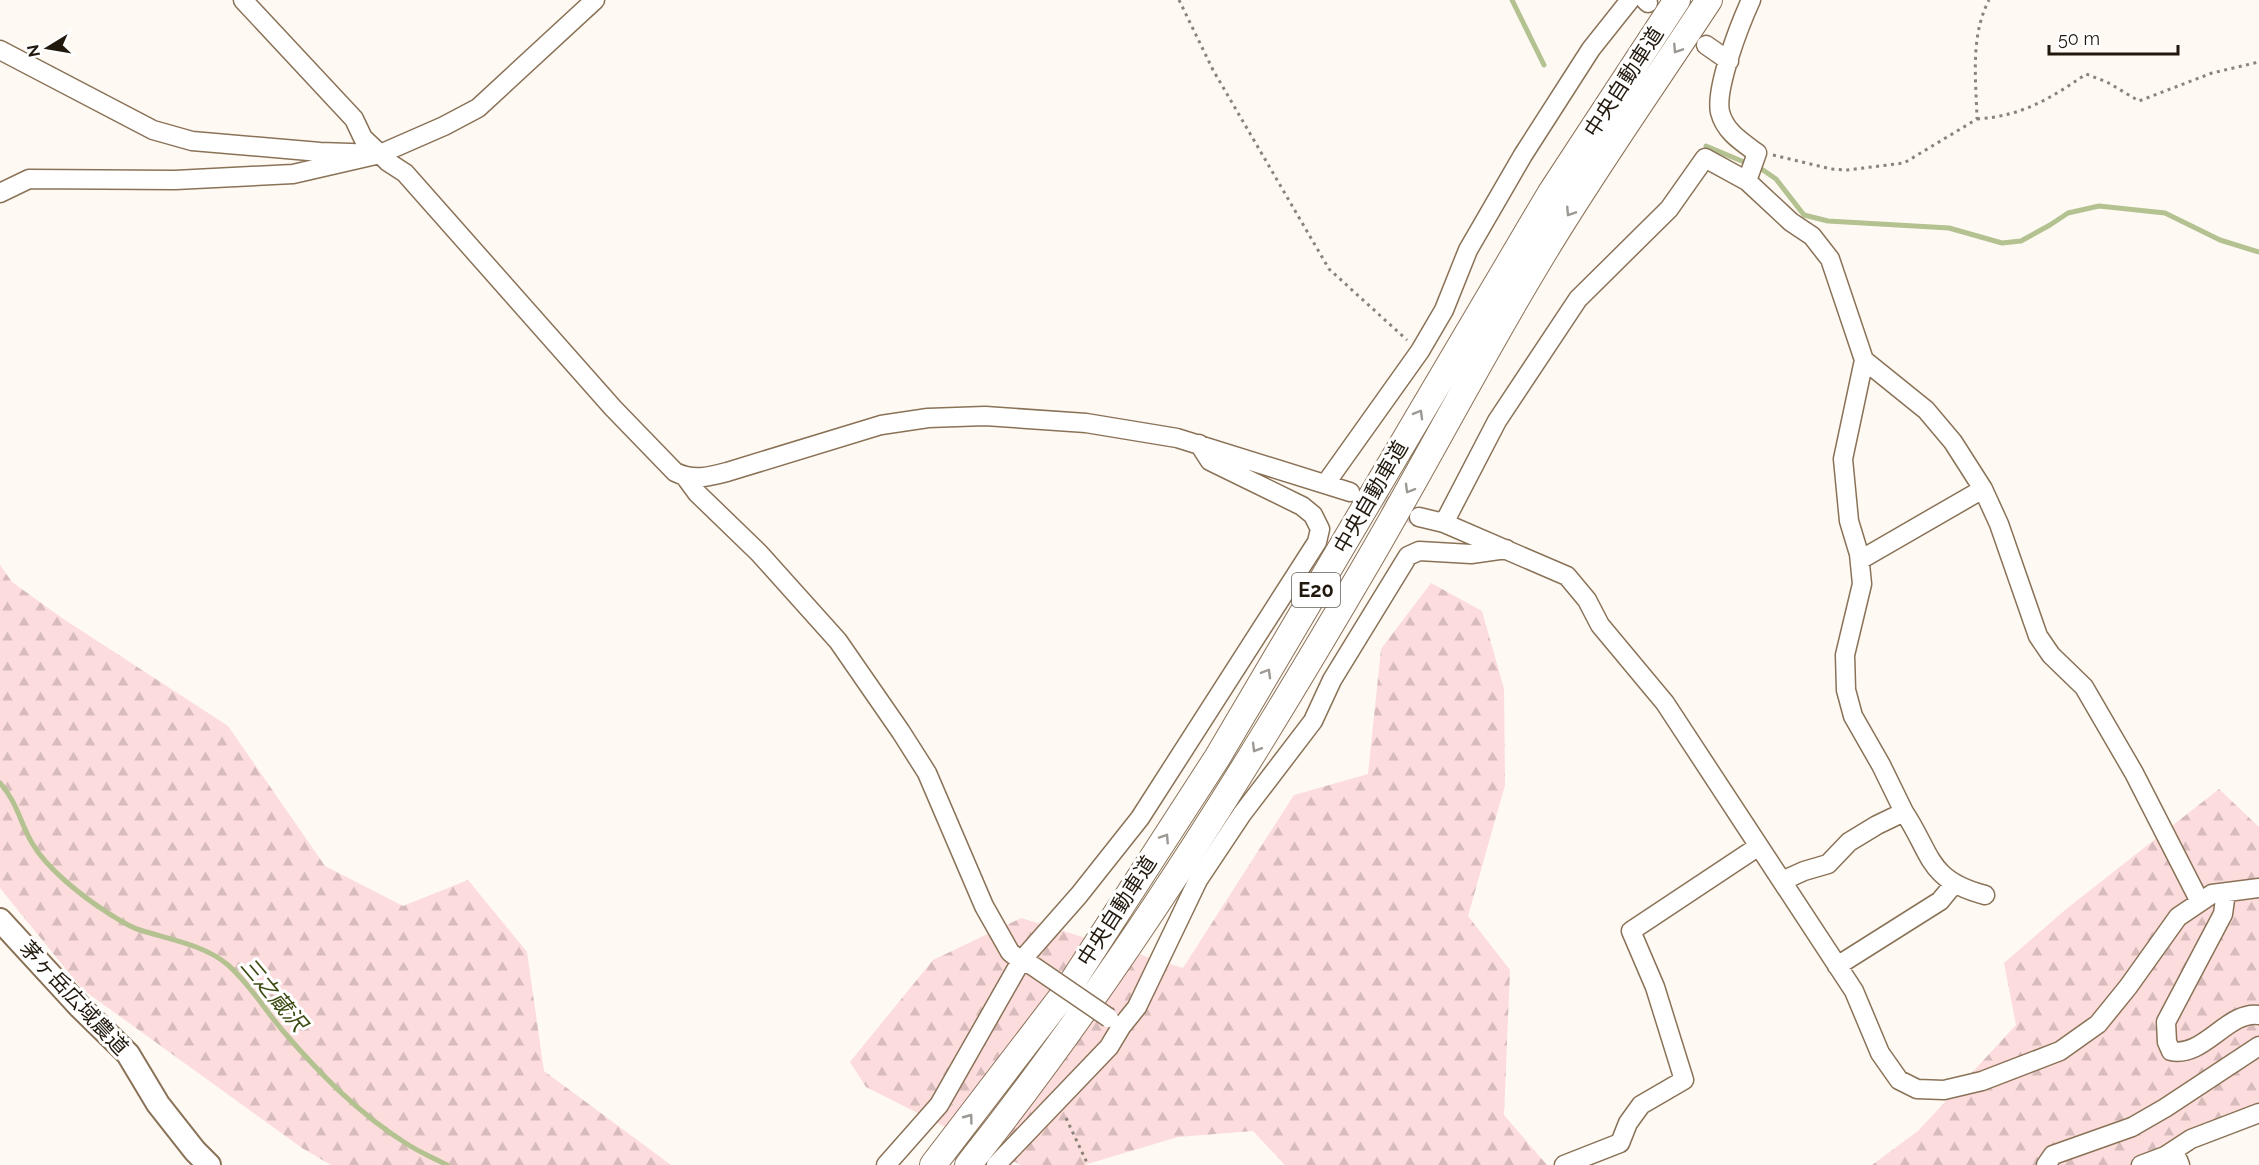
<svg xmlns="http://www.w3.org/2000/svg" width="2259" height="1165" font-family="Raleway,'Noto Sans JP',sans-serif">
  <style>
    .forest { fill: url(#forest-firs) }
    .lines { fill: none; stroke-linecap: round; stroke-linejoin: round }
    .stream { stroke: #b3c290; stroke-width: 5 }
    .minor-tunnel { stroke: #ded7d1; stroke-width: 18; stroke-dasharray: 18 9; stroke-linecap: butt }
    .minor-casing { stroke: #8a7257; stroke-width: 21 }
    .major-casing { stroke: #8a7257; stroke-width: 26 }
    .highway-casing { stroke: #8a7257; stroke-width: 28 }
    .path { stroke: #8b837b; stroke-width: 3; stroke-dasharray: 3 4.5; stroke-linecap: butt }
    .minor { stroke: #fff; stroke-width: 18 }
    .major { stroke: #fff; stroke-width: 22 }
    .highway { stroke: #fff; stroke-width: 26 }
    .minor-bridge-casing { stroke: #8a7257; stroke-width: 21; stroke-linecap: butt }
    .minor-bridge { stroke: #fff; stroke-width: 18 }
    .oneway { stroke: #9c9893 }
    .labels { text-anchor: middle; stroke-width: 6; stroke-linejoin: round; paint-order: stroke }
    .shield { fill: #fff; stroke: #645e56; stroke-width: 1.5 }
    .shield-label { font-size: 20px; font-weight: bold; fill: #22190e }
    .street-label { font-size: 21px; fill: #22190e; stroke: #fff }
    .water-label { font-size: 22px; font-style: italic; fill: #3c4911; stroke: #fff }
  </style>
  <defs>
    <pattern id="forest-firs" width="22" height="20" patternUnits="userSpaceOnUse" patternTransform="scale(1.5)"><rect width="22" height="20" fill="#fcdcdc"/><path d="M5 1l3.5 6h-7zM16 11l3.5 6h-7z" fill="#d8bcbc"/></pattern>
  </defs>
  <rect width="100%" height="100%" fill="#fff9f3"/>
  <path class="forest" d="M0 565 12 582 62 618 228 726 325 866 403 906 468 880 527 952 544 1071 671 1165H331L302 1148 82 989 0 888Z
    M1431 583 1482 611 1504 689 1505 785 1468 916 1510 970 1504 1115 1547 1165H1285L1253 1131 1178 1137 1084 1165H1021L866 1087 850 1062 933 960 1021 918 1183 968 1294 795 1368 774 1381 649Z
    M2219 789 2259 827V1108L2169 1165H1872L1918 1131 2016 1025 2004 963 2065 910Z"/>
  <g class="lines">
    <path class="stream" d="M1512 0 1544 65
      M1706 146 1763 170 1776 179 1804 215 1828 221 1949 228 2002 243 2021 241 2050 225 2068 213 2099 206 2165 213 2220 240 2259 252
      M0 783C17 802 20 822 32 843 47 869 83 897 108 913 118 919 129 927 140 930 168 939 205 945 228 965 250 984 264 1009 283 1031 320 1074 359 1114 407 1144 419 1152 434 1158 447 1165"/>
    <path class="minor-tunnel" d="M1358 495 1419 517"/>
    <g class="minor-casing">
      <path id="minor" d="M243 0 354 119 363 138 380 154
        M1645 0 1648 3
        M1751 0C1740 24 1715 88 1720 112 1725 132 1742 142 1757 153L1747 181 1791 222 1812 236 1830 259 1864 360 1926 410 1953 442 1983 489 1999 524 2038 636 2051 655 2084 687 2134 773 2200 902
        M1706 45 1729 61
        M0 50 153 130 192 141 320 152 380 154 388 162 405 173 613 408 675 472C693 481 708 477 727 472L881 425 928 418 985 416 1086 423 1177 438 1350 492
        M0 193 29 179 175 180 293 174 380 154 444 126 478 108 595 0
        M686 478 697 493 759 553 838 641 901 732 927 773 984 906 1010 952 1021 961 1031 965
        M1326 483 1420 351 1444 310 1468 250 1523 155 1591 49 1630 0
        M1419 517 1444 523 1567 576 1587 600 1600 625 1665 703 1854 991 1880 1053 1899 1080 1917 1089 1944 1090 1982 1081 2060 1051 2098 1024 2128 987 2178 917 2212 894 2259 888
        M1444 523 1497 421 1578 299 1669 209 1705 158 1747 181
        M1860 560 1983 489
        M1904 812C1932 854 1927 880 1985 895
        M1782 881 1804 871 1828 864 1849 842 1877 825 1904 812 1881 765 1853 716 1846 690 1845 655 1862 584 1859 554 1849 521 1843 459 1864 360
        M2226 892 2223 914 2166 1022 2167 1042 2171 1051C2204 1058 2228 1010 2259 1015
        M1837 966 1940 901 1954 884
        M2165 1156 2191 1139 2259 1113
        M886 1165 939 1105 1021 961 1079 895 1140 818 1317 542 1320 529 1313 515 1302 506 1210 461 1199 444
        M996 1165 1109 1047 1121 1027 1137 1007 1198 880 1242 814 1313 721 1332 680 1408 556 1419 551 1471 554 1506 549
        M1564 1165 1620 1143 1628 1123 1641 1105 1684 1080 1655 987 1631 931 1759 846
        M2046 1165 2053 1155 2132 1127 2165 1108 2259 1046
        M2141 1165 2165 1156 2178 1160 2180 1165"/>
    </g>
    <g class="major-casing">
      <path id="major" d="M0 920 80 1007 128 1054 158 1104 195 1151 209 1165"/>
    </g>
    <g class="highway-casing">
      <path id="highway" d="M933 1165 1067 990 1217 758 1550 194 1677 0
        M968 1165C1116 979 1243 775 1363 570 1423 468 1477 363 1538 262 1591 173 1652 87 1709 0"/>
    </g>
    <path class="path" d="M1179 0 1213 70 1329 269 1407 340
      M1977 119C2022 116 2050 99 2086 74L2107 82 2139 101 2212 73 2259 62
      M1773 155 1831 169 1847 170 1904 163 1977 119C1976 80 1970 36 1989 0
      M1066 1118 1088 1165"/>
    <use href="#minor" class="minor"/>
    <use href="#major" class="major"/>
    <use href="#highway" class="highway"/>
    <g class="minor-bridge-casing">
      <path id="minor-bridge" d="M1033 966 1109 1018"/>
    </g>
    <use href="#minor-bridge" class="minor-bridge"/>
  </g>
  <defs><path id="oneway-chevron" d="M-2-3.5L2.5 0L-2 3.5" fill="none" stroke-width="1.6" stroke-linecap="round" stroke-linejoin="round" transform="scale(1.5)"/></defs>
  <g class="oneway">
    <use href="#oneway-chevron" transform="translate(1677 49) rotate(123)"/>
    <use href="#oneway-chevron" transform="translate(1570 212) rotate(123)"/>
    <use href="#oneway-chevron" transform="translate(1419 414) rotate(-60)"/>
    <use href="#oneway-chevron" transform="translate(1409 489) rotate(120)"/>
    <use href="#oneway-chevron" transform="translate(1267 673) rotate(-60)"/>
    <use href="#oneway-chevron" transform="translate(1256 748) rotate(121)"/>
    <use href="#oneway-chevron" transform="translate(1165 838) rotate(-57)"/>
    <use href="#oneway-chevron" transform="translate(969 1118) rotate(-53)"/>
  </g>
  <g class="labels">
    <rect class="shield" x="1292" y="573" width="48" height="34" rx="4.5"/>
    <g class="shield-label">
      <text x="1316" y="597">E20</text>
    </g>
    <g class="street-label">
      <text transform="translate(1624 82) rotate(-57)" y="7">中央自動車道</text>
      <text transform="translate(1371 497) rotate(-60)" y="7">中央自動車道</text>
      <text transform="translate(1117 911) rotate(-57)" y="7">中央自動車道</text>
      <text transform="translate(74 998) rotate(47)" y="7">茅ヶ岳広域農道</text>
    </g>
    <g class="water-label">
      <text transform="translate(274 994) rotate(50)" y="8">三之蔵沢</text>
    </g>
  </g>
  <g transform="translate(48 48) rotate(259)" stroke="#ffffff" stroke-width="4.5" paint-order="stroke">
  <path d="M0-4.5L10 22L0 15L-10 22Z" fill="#22190e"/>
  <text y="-9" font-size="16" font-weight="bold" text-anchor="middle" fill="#22190e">N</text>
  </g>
  <path d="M2049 45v9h129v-9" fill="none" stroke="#22190e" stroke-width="3"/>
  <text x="2058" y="45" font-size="18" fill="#22190e" stroke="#ffffff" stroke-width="4.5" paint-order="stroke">50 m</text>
</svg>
